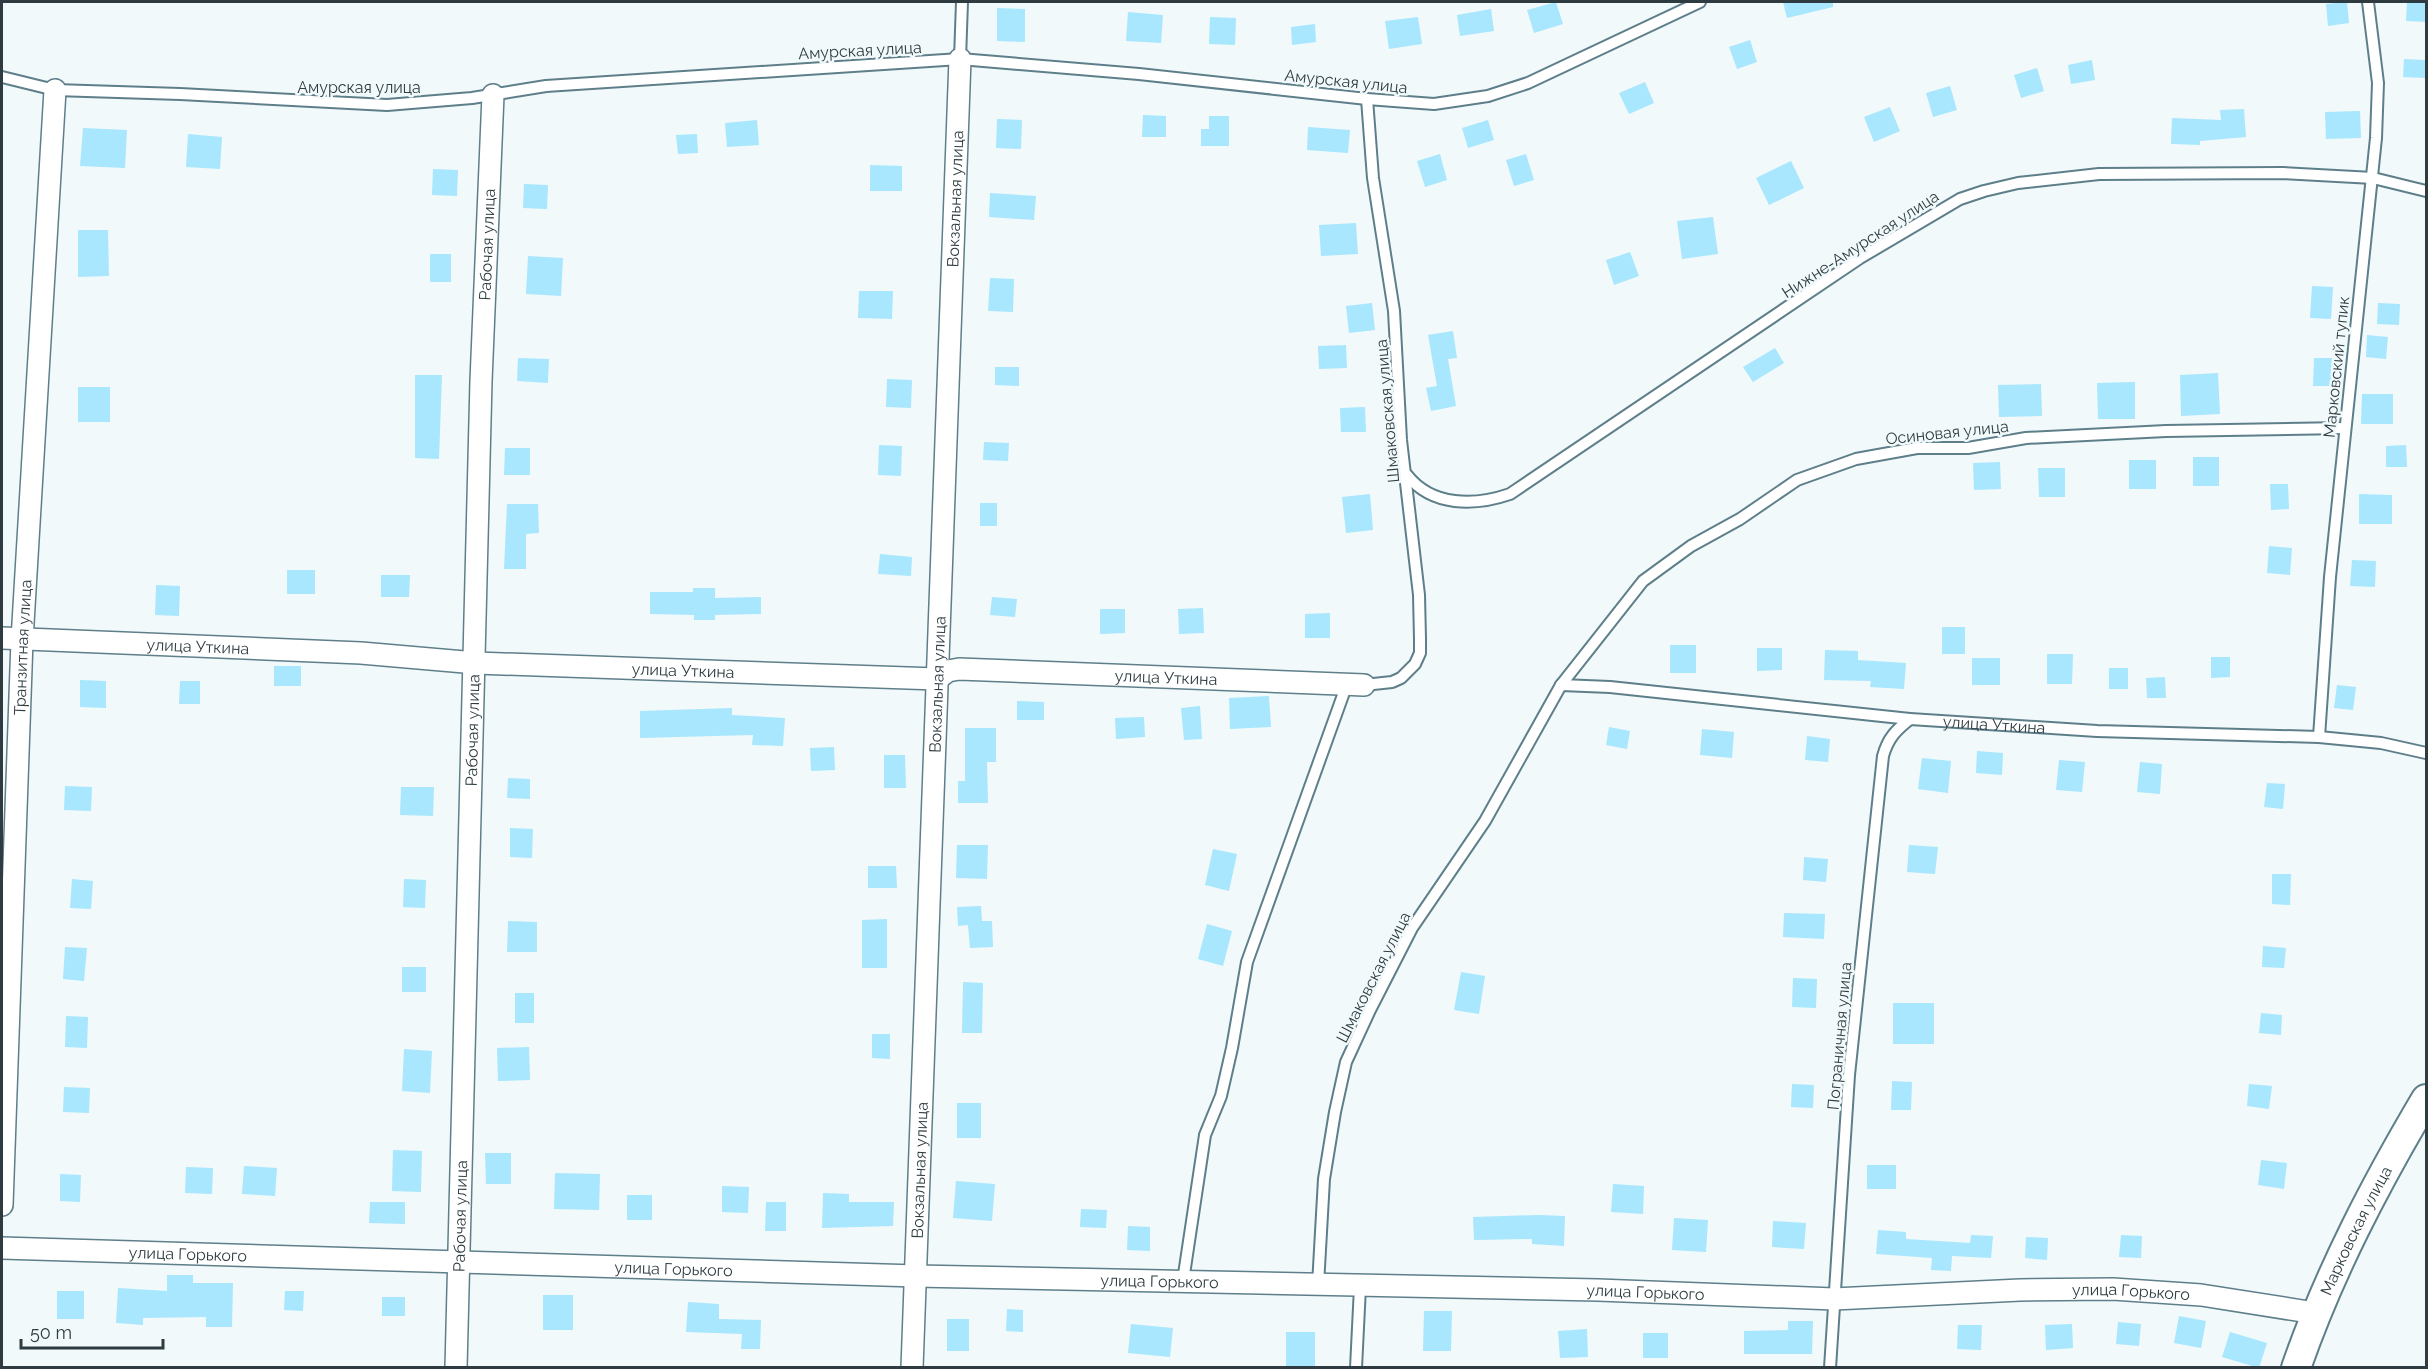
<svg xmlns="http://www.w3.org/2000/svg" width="2428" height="1369" font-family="Raleway,sans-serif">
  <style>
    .building { fill: #a8e7fd }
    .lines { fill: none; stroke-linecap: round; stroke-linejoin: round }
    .lane-casing { stroke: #5e7f8a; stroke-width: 14 }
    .street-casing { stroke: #5e7f8a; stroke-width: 24 }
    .secondary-casing { stroke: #5e7f8a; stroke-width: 32 }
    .lane { stroke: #fff; stroke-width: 10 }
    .street { stroke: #fff; stroke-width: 21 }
    .secondary { stroke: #fff; stroke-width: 28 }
    .labels { text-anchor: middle; stroke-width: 5; stroke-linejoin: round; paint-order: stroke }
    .street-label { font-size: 16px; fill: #2e3c41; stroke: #f1f9fb }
  </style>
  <rect width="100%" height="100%" fill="#f1f9fb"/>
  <path class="building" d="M1556 2 1563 24 1534 33 1527 10Z
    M1783 2H1833V7L1787 18Z
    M2347 2 2349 23 2328 26 2326 4Z
    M2407 2H2427V22L2406 21Z
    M997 8 1025 9V42L997 41Z
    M1491 9 1494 31 1460 36 1457 15Z
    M1128 12 1163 15 1161 43 1126 41Z
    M1210 17 1236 18 1235 45 1209 44Z
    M1418 17 1422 44 1389 49 1385 21Z
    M1315 24 1316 42 1292 45 1291 27Z
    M1750 40 1757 62 1737 69 1729 47Z
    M2404 59 2425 60V78L2403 77Z
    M2092 60 2095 80 2071 84 2068 65Z
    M2037 68 2044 91 2021 98 2014 75Z
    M1645 82 1654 103 1629 114 1619 93Z
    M1950 86 1957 110 1933 117 1926 93Z
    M1890 107 1900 131 1874 142 1864 117Z
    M2244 109 2246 137 2200 141V145L2171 144 2172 118 2221 120 2220 110Z
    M2360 111 2361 138 2326 139 2325 112Z
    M1143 115 1166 116V137H1142Z
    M1209 116H1229V146H1201V129H1209Z
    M997 119 1022 120 1021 149 996 148Z
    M757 120 759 145 727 147 725 123Z
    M1488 120 1494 140 1468 148 1462 128Z
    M1308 127 1350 130 1348 153 1307 150Z
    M83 128 127 130 125 168 80 166Z
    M188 134 222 137 220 169 186 167Z
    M697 134 698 153 678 154 676 135Z
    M1440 154 1447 180 1425 187 1417 161Z
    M1526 154 1534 180 1514 186 1506 160Z
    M1791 161 1804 188 1769 205 1756 178Z
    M870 165 902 166V191H870Z
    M433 169 458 170 457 196 432 195Z
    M524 184 548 185 547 209 523 208Z
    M990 193 1036 196 1034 220 989 217Z
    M1713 217 1718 254 1682 259 1677 221Z
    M1356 223 1358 254 1321 256 1319 225Z
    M78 230H108L109 276 78 277Z
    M1630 252 1639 276 1614 285 1606 260Z
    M430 254H451V282H430Z
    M528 256 563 258 561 296 526 294Z
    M990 278 1014 279 1013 312 988 311Z
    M2312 286 2333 287 2331 319 2310 318Z
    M859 291H893L892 319 858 318Z
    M1372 303 1375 330 1349 333 1346 306Z
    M2378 303 2400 304 2399 325 2377 324Z
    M1453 331 1457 358 1448 359 1456 406 1431 411 1426 388 1437 386 1428 335Z
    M2367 335 2388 337 2386 359 2366 357Z
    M1346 345 1347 368 1319 369 1318 346Z
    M1775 348 1784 363 1753 382 1743 367Z
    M518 358 549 359 548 383 517 381Z
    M2314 358H2332L2331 386H2313Z
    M995 367H1019V386L995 385Z
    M2218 373 2220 414 2181 416 2180 375Z
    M415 375H442L439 459 415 458Z
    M887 379 912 380 911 408 886 407Z
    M2135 382V419H2098L2097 383Z
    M2041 384 2042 416 1999 417 1998 385Z
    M78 387H110V422H78Z
    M2362 394H2393V424H2361Z
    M1365 407 1366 432H1341L1340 408Z
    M984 442 1009 443 1008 461 983 460Z
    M879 445 902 446 901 476 878 475Z
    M2406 445 2407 467H2386V446Z
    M505 448H530V475H504Z
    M2193 457H2219V486H2193Z
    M2129 460H2156V489H2129Z
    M2000 462 2001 489 1974 490 1973 463Z
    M2038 468H2065V497H2039Z
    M2270 484H2288L2289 509 2271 510Z
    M1370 494 1373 530 1346 533 1342 497Z
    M2359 494 2392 495V524H2359Z
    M980 503H997V526H980Z
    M507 504H538L539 533 526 534V569H504Z
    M2269 546 2292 548 2290 575 2267 573Z
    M880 554 912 557 911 576 878 574Z
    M2352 560 2376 561 2375 587 2350 586Z
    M287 570H315V594H287Z
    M381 575H410L409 597H381Z
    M156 585 180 586 179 616 155 615Z
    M693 588H715V598L761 597V614L715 615V620H694V615L650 614V592H693Z
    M992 597 1017 599 1015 617 990 615Z
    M1203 608 1204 633 1179 634 1178 609Z
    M1100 609H1125V633L1100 634Z
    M1330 613V638H1305V614Z
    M1942 627H1965V654H1942Z
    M1670 645H1696V673H1670Z
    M1757 648H1782V670L1757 671Z
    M1825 650 1858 651V660L1906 663 1904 689 1870 687 1871 681 1824 680Z
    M2047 654H2073L2072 684H2047Z
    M2211 657H2230V677L2211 678Z
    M1972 658H2000V685H1972Z
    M274 666H301V686H274Z
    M2109 668H2128V689H2109Z
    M2165 677 2166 698H2147L2146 678Z
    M80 680 106 681V708L80 707Z
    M180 681H200V704H179Z
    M2337 685 2356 687 2353 710 2334 708Z
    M1269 696 1271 727 1230 729 1229 698Z
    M1017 701 1044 702V720H1017Z
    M1200 706 1202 739 1184 740 1181 708Z
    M732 708V715L785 718 783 746 752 745 753 735 640 738V711Z
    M1144 717 1145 737 1116 739 1115 718Z
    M1609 727 1630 731 1627 749 1606 745Z
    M965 728H996V762H987L988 803H958V781H965Z
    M1702 729 1734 732 1732 758 1700 755Z
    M1807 736 1830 739 1828 762 1805 760Z
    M834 747 835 770 811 771 810 748Z
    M1977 751 2003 753 2002 775 1976 773Z
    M884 755H905L906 788H884Z
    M1922 758 1951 761 1948 793 1918 789Z
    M2059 760 2085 762 2082 792 2056 790Z
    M2140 762 2162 764 2160 794 2137 792Z
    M508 778 530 779V799L507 798Z
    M2267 783 2285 784 2283 809 2264 807Z
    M65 786 92 787 91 811 64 810Z
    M401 787H434L433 816 400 815Z
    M510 828 533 829 532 858 510 857Z
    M957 845H988L987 879 956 878Z
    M1909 845 1938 847 1935 874 1907 872Z
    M1213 849 1237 854 1229 891 1205 885Z
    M1804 857 1828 859 1826 882 1803 880Z
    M868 866H896L897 888H868Z
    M2272 874H2291L2290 905 2272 904Z
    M72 879 93 881 91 909 70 908Z
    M404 879 426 880 425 908 403 907Z
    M981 906 982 921H992L993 947 970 948 968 925 958 926 957 907Z
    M1784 913 1825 914 1824 939 1783 937Z
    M887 919V968H862V920Z
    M508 921 537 922V952H507Z
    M1207 924 1232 931 1223 966 1198 959Z
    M2263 946 2286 948 2284 968 2262 967Z
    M65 947 87 948 84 981 63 979Z
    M402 967H426V992H402Z
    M1461 972 1485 976 1479 1014 1454 1010Z
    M1793 978 1817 979 1816 1008 1792 1007Z
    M963 982 983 983 982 1033H962Z
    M515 993H534V1023H515Z
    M1893 1003H1934V1044H1893Z
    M2261 1013 2282 1015 2281 1035 2259 1033Z
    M66 1016 88 1017 87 1048 65 1047Z
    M872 1034H890V1059L872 1058Z
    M529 1047 530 1080 498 1081 497 1048Z
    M404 1049 432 1051 430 1093 402 1091Z
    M1892 1081 1912 1082 1911 1110H1891Z
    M1792 1084 1814 1085 1813 1108 1791 1107Z
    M2249 1084 2272 1086 2269 1109 2247 1106Z
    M64 1087 90 1088 89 1113 63 1112Z
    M957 1103H981V1138H957Z
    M393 1150 422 1151 421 1192 392 1191Z
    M485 1153H511V1184H486Z
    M2261 1160 2287 1163 2284 1189 2258 1185Z
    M1867 1165H1896V1189H1867Z
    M244 1166 277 1168 275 1196 242 1194Z
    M186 1167 213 1168 212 1194 185 1193Z
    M555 1173 600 1174 599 1210 554 1209Z
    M60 1174 81 1175 80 1202 60 1201Z
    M956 1181 995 1184 992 1221 953 1218Z
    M1613 1184 1644 1186 1643 1214 1611 1212Z
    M722 1186 749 1187 748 1213 722 1212Z
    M823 1193 849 1194V1202H894L893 1226 822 1228Z
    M627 1195H652V1220H627Z
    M370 1202H405V1224L369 1223Z
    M766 1202H786V1231H765Z
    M1081 1209 1107 1210 1106 1228 1080 1227Z
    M1538 1215 1565 1216 1564 1246 1532 1244V1239L1474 1240 1473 1217Z
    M1674 1218 1708 1220 1706 1252 1672 1250Z
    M1773 1221 1806 1223 1804 1249 1772 1247Z
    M1128 1226 1150 1227V1251L1127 1250Z
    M1878 1230 1906 1232V1239L1970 1243 1971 1235 1993 1236 1991 1258 1952 1256 1951 1271 1931 1270 1932 1258 1876 1254Z
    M2121 1235 2142 1236 2141 1258 2119 1257Z
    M2026 1237 2048 1238 2047 1260 2025 1258Z
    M167 1275H193V1283H233L232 1327H206V1317L143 1318V1325L116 1323 118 1288 167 1291Z
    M57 1291H84V1319H57Z
    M285 1291H304L303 1311 284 1310Z
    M543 1295H573V1330H543Z
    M382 1297H405V1316H382Z
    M688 1302 719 1304V1319L761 1320 760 1349H741L742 1334 686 1332Z
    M1007 1309 1023 1310V1332L1006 1331Z
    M1424 1311H1452L1451 1351H1423Z
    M2179 1316 2206 1321 2201 1348 2174 1343Z
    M947 1319H969V1351H947Z
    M1788 1321H1813L1812 1354H1744V1331L1788 1330Z
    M2118 1322 2141 1324 2139 1346 2116 1344Z
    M1131 1324 1173 1328 1170 1357 1128 1353Z
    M2072 1324 2073 1348 2046 1350 2045 1325Z
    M1958 1325H1982L1981 1350 1957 1349Z
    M1587 1329 1588 1357 1560 1358 1558 1331Z
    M1286 1332H1315V1368H1286Z
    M2230 1332 2267 1343 2259 1368 2222 1357Z
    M1643 1333H1668V1358H1643Z"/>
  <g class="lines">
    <g class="lane-casing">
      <g id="lane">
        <path d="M960 59 962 2"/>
        <path d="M2 77 55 90 180 94 387 105 472 98 546 86 960 59 1139 74 1367 99 1434 104 1488 96 1528 83 1700 2"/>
        <path d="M1407 475C1432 507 1475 506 1510 494L1860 258 1960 199 1984 191 2018 183 2099 174 2283 173 2373 178 2426 191"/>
        <path d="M1364 685 1392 682 1401 678 1415 664 1420 653V639L1419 595 1401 440 1394 311 1373 178 1367 99"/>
        <path id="s1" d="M1561 685 1610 687 1910 719 2097 731 2319 737 2381 743 2426 753"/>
        <path d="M2319 737 2330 577 2376 138 2378 83 2368 2"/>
        <path d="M1183 1281 1205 1135 1221 1096 1232 1048 1247 962 1347 684"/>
        <path d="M1318 1285 1324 1179 1335 1112 1346 1062 1370 1010 1412 928 1485 821 1561 685 1643 581 1691 546 1740 519 1797 480 1856 459 1917 448H1968L2026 438 2166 431 2345 428"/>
        <path d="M1356 1368 1360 1287"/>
        <path d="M1830 1368 1849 1075 1883 756C1888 738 1896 730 1910 719"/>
      </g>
    </g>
    <g class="street-casing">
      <g id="street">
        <path id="s2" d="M2 638 361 653 476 663 937 679 948 671 959 669 1364 685"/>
        <path id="s3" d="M2 1205 22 640 55 90"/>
        <path id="s4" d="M2 1248 916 1276 1598 1290 1834 1299 2020 1290 2113 1289 2201 1295 2315 1313"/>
        <path id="s5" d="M456 1368 481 381 493 95"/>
        <path id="s6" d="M912 1368 960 59"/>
      </g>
    </g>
    <g class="secondary-casing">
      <g id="secondary">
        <path id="s7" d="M2296 1368C2329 1273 2375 1185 2426 1099"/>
      </g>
    </g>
    <use href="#lane" class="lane"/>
    <use href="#street" class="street"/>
    <use href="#secondary" class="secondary"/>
  </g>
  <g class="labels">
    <g class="street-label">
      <text transform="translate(860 50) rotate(-3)" y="6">Амурская улица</text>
      <text transform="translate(1346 81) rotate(6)" y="6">Амурская улица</text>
      <text x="359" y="93">Амурская улица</text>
      <text dy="6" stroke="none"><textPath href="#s6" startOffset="1170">Вокзальная улица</textPath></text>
      <text transform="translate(1860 244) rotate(-33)" y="6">Нижне-Амурская улица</text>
      <text dy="6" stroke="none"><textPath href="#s5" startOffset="1124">Рабочая улица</textPath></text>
      <text transform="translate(2336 367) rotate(-84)" y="6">Марковский тупик</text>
      <text transform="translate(1387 411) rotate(-95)" y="6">Шмаковская улица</text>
      <text transform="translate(1947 432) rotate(-6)" y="6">Осиновая улица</text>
      <text dy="6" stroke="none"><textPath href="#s3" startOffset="558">Транзитная улица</textPath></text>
      <text dy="6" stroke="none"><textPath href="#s2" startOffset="196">улица Уткина</textPath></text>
      <text dy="6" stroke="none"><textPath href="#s2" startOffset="682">улица Уткина</textPath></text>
      <text dy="6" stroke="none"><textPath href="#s2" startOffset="1168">улица Уткина</textPath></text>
      <text dy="6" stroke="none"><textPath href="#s6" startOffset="684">Вокзальная улица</textPath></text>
      <text dy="6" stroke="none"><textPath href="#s1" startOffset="435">улица Уткина</textPath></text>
      <text dy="6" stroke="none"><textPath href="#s5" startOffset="638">Рабочая улица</textPath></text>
      <text transform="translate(1373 977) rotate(-63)" y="6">Шмаковская улица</text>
      <text transform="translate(1839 1036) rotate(-85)" y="6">Пограничная улица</text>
      <text dy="6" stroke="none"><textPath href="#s6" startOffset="198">Вокзальная улица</textPath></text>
      <text dy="6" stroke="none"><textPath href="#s5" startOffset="152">Рабочая улица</textPath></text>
      <text dy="6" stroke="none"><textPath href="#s7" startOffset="150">Марковская улица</textPath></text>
      <text dy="6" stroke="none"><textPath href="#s4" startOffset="186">улица Горького</textPath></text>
      <text dy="6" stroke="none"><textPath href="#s4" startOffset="672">улица Горького</textPath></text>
      <text dy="6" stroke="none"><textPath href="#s4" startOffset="1158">улица Горького</textPath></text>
      <text dy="6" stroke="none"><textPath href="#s4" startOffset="1644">улица Горького</textPath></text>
      <text dy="6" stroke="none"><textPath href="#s4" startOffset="2130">улица Горького</textPath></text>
    </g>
  </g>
  <rect width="2428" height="1369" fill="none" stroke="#2e3c41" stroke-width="6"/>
  <path d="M21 1339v9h142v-9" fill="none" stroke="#2e3c41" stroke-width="3"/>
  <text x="30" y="1339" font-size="18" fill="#2e3c41" stroke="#f1f9fb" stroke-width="4.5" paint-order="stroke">50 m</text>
</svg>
